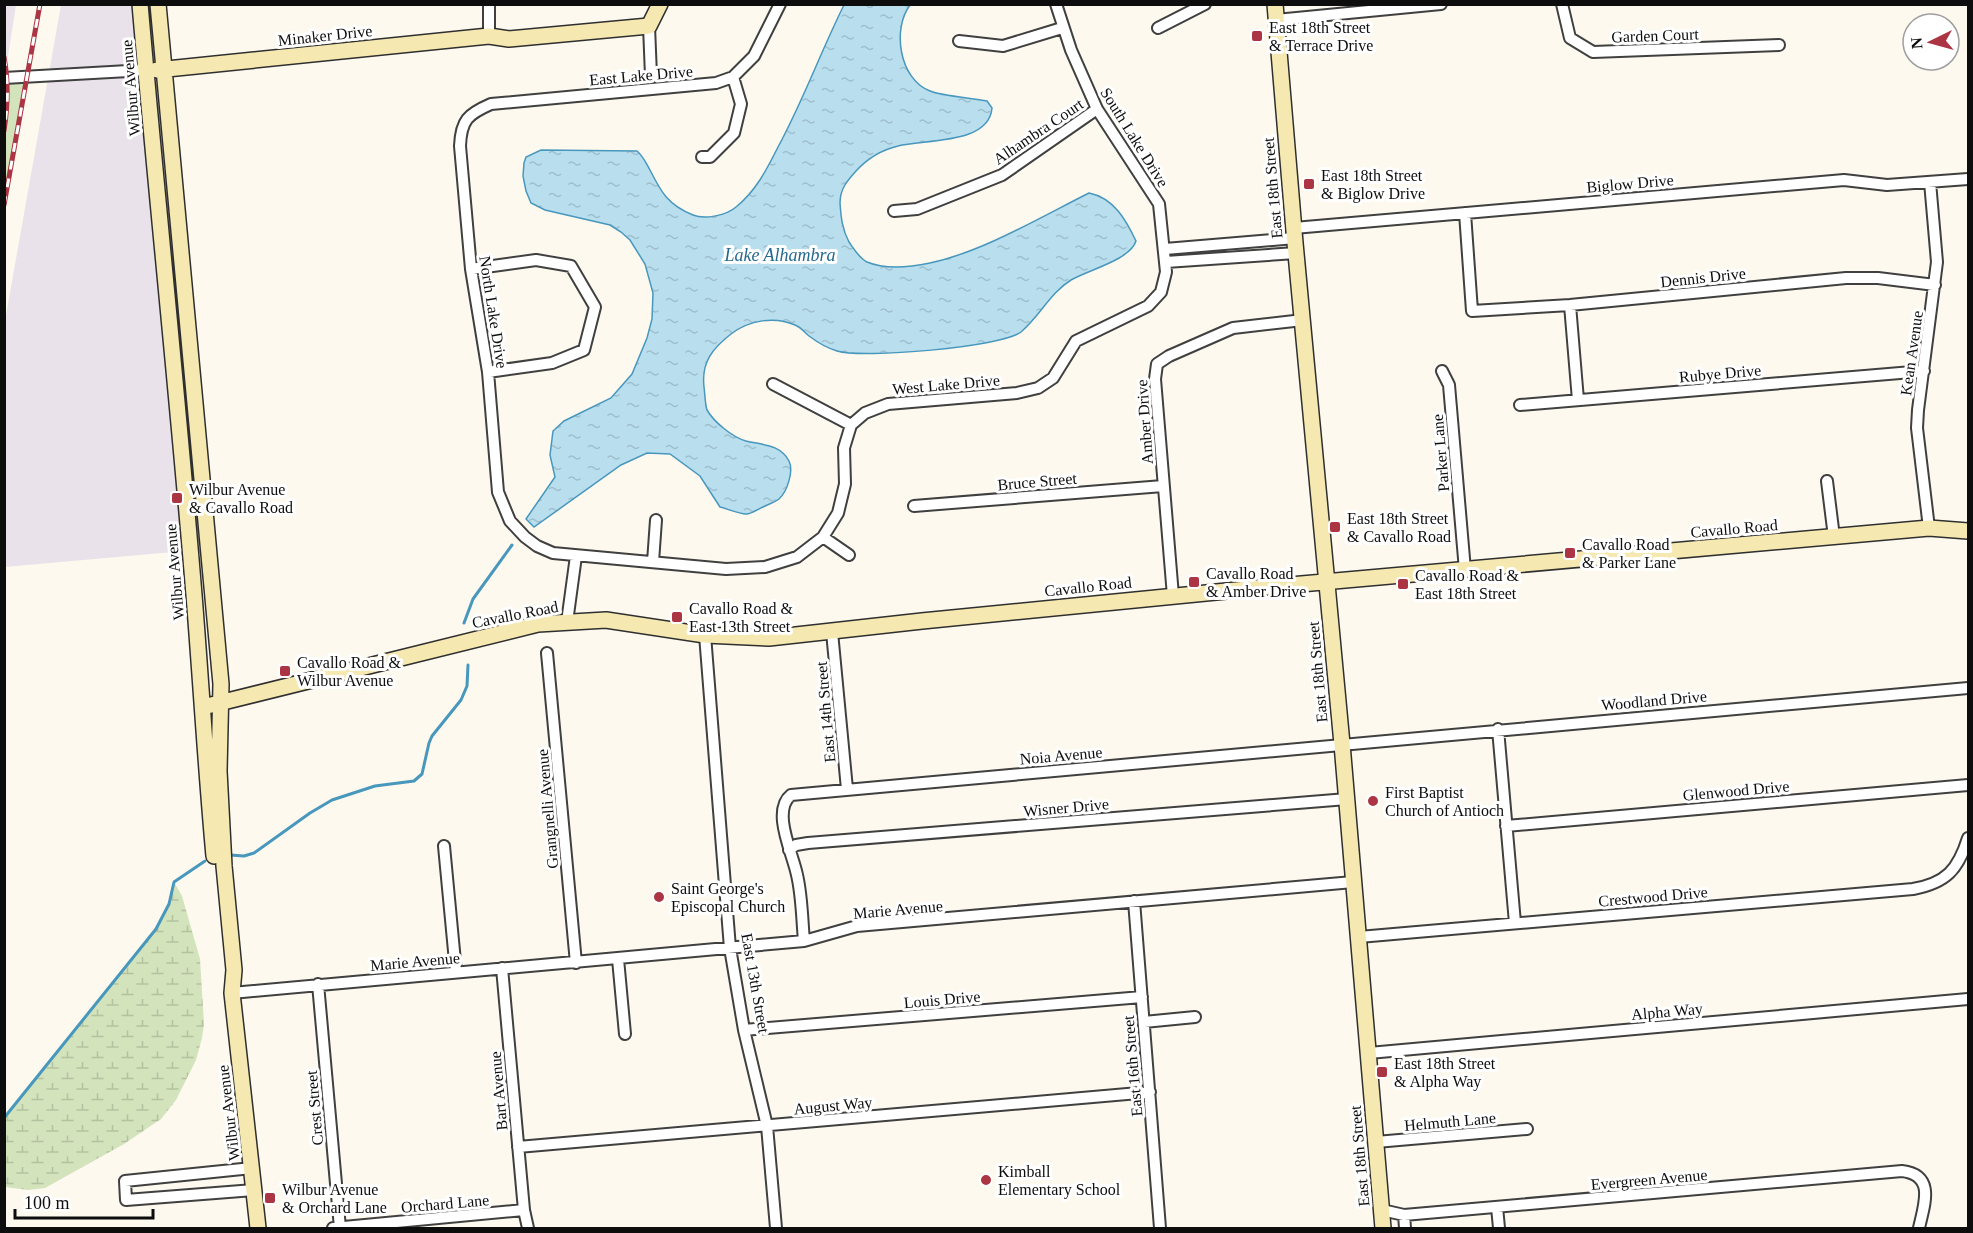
<svg xmlns="http://www.w3.org/2000/svg" width="1973" height="1233" font-family="Georgia,serif">
  <style>
    .industrial { fill: #e9e2ea }
    .green { fill: #d3e3bc }
    .wetland { fill: url(#wetland-marsh) }
    .water { fill: url(#water-ripples); stroke: #4897bd; stroke-width: 1.5 }
    .lines { fill: none; stroke-linecap: round; stroke-linejoin: round }
    .stream { stroke: #4897bd; stroke-width: 3 }
    .street-casing { stroke: #404040; stroke-width: 14 }
    .secondary-casing { stroke: #2f2f2f; stroke-width: 18 }
    .street { stroke: #fff; stroke-width: 10 }
    .secondary { stroke: #f5e8b1; stroke-width: 15 }
    .rail-casing { stroke: #ac3544; stroke-width: 5 }
    .rail { stroke: #fff; stroke-width: 3; stroke-dasharray: 9; stroke-linecap: butt }
    .poi-dot { fill: #ac3544; stroke: #fff; stroke-width: 2 }
    .labels { text-anchor: middle; stroke-width: 6; stroke-linejoin: round; paint-order: stroke }
    .poi-label { font-size: 16px; fill: #0d0d0d; stroke: #fff; text-anchor: start }
    .street-label { font-size: 16px; fill: #0d0d0d; stroke: #fff }
    .water-label { font-size: 18px; font-style: italic; fill: #25698f; stroke: #fff }
  </style>
  <defs>
    <pattern id="wetland-marsh" width="20" height="14" patternUnits="userSpaceOnUse" patternTransform="scale(1.5)"><rect width="20" height="14" fill="#d3e3bc"/><path d="M1 5h8M5 5V1M11 12h8M15 12V8" fill="none" stroke="#b4c2a0"/></pattern>
    <pattern id="water-ripples" width="26" height="14" patternUnits="userSpaceOnUse" patternTransform="scale(1.5)"><rect width="26" height="14" fill="#b9dfef"/><path d="M2 4q2-2 4 0t4 0M15 11q2-2 4 0t4 0" fill="none" stroke="#9ebecc"/></pattern>
  </defs>
  <rect width="100%" height="100%" fill="#fdf9ee"/>
  <path class="industrial" d="M5 5H16L5 76Z
    M61 5H133L184 551 5 567V321Z"/>
  <path class="green" d="M5 78H27L5 205Z"/>
  <path class="wetland" d="M174 882 182 896 200 959 204 1024 202 1038 196 1060 176 1100 161 1119 124 1144 45 1188 28 1190 5 1187V1118L156 929 169 904Z"/>
  <path class="water" d="M844 5H910C892 29 899 79 930 91 942 96 972 98 987 101L992 108C989 145 924 139 898 146 881 150 867 159 856 171 847 181 840 189 840 203 841 217 842 229 849 242 854 249 859 258 867 262 886 270 911 267 930 263 982 252 1041 217 1089 193 1114 198 1126 220 1136 241 1130 260 1088 270 1071 280 1050 293 1040 316 1021 332 1002 347 862 359 837 351 827 348 817 342 809 336 805 333 801 327 795 325 775 316 749 320 731 334 713 348 701 362 704 387 705 394 705 404 707 410 714 422 732 437 746 441 762 445 780 444 789 461 794 471 787 492 779 499 774 503 768 504 763 507 758 509 752 514 746 514 739 514 728 509 720 507L700 476 670 454 647 453 621 465 534 527 526 519 555 477 550 455 553 431 564 421 611 398 632 374 647 338 652 319 653 293 645 264 630 240 621 232 610 225 545 210 531 203 526 191 523 176 524 163 526 157 541 150 637 151C643 156 646 163 650 170 661 192 668 205 693 215 705 220 727 215 736 207 756 191 767 169 778 147 803 101 821 51 844 5Z"/>
  <g class="lines">
    <path class="stream" d="M464 623 473 599 512 545
      M230 855 244 856 254 853 310 813 332 800 375 786 414 781 422 774 429 743 432 736 461 700 467 686 468 665
      M4 1118 156 929 169 904 174 882 205 861"/>
    <g class="street-casing">
      <path id="street" d="M780 4 754 56 733 77 716 83 491 104C468 114 461 120 460 146L471 269 488 372 498 492 510 521 525 537 537 546 553 553 726 569 765 567 797 557 823 537 838 513 845 484 844 448 851 425 865 413 888 404 1017 393 1038 388 1053 378 1076 341 1148 306 1161 292 1166 272 1159 204 1097 109 1071 50 1056 4
        M1562 4 1570 38 1593 52 1779 45
        M1276 20 1441 4
        M649 26 651 76
        M1158 28 1205 4
        M489 36V4
        M959 41 1003 46 1062 28
        M4 78 146 70
        M702 157H710L734 133 741 104 733 77
        M894 211 917 209 1002 175 1097 109
        M1465 213 1472 311 1570 305 1846 278H1878L1935 285
        M1294 228 1844 180 1887 185 1968 179
        M1165 249 1295 238
        M1166 262 1296 253
        M471 269 536 260 571 266 595 307 584 350 552 363 488 372
        M1570 305 1578 400
        M1442 371 1449 385 1465 570
        M773 384 851 425
        M1520 405 1924 371
        M1827 481 1834 537
        M914 506 1163 486
        M1929 528 1917 428 1918 410 1937 262 1930 182
        M823 537 849 555
        M653 562 656 520
        M1173 596 1155 379 1157 364 1169 356 1233 328 1303 320
        M567 622 576 556
        M832 632 847 789
        M705 635 730 948 744 1030 767 1126 776 1228
        M547 653 576 963
        M1498 729 1515 923
        M1506 826 1968 785
        M444 846 456 972
        M789 850 796 845 808 843 1347 799
        M1134 901 1160 1228
        M1359 937 1913 889C1946 883 1958 870 1968 838
        M804 941C802 919 802 896 797 875 793 854 771 811 791 795L1968 688
        M618 959 625 1034
        M502 968 524 1210 528 1228
        M318 984 340 1228
        M232 993 804 941 857 926 1353 882
        M1144 1022 1195 1017
        M744 1030 1142 997
        M1369 1053 1968 999
        M1376 1142 1527 1129
        M518 1147 1150 1092
        M252 1168 125 1181 126 1200 254 1190
        M1497 1207 1499 1228
        M1382 1210 1404 1215 1902 1171C1936 1175 1924 1205 1919 1228
        M1404 1215 1405 1228
        M333 1228 524 1210"/>
    </g>
    <g class="secondary-casing">
      <path id="secondary" d="M140 4C157 201 178 398 194 595 201 682 206 769 214 856
        M158 4 221 684 219 771 224 866 234 970 232 993 258 1228
        M1275 4 1295 243 1342 744 1383 1228
        M157 70 489 36 509 39 649 26 660 4
        M203 707 538 624 606 620 705 635 769 638 922 621 1267 587 1929 528 1968 531"/>
    </g>
    <use href="#street" class="street"/>
    <use href="#secondary" class="secondary"/>
    <g class="rail-casing">
      <path id="rail" d="M4 57C9 83 8 105 4 131
        M4 205 40 4"/>
    </g>
    <use href="#rail" class="rail"/>
  </g>
  <g class="poi-dot">
    <rect x="1251" y="30" width="12" height="12" rx="3"/>
    <rect x="1303" y="178" width="12" height="12" rx="3"/>
    <rect x="171" y="492" width="12" height="12" rx="3"/>
    <rect x="1329" y="521" width="12" height="12" rx="3"/>
    <rect x="1564" y="547" width="12" height="12" rx="3"/>
    <rect x="1188" y="576" width="12" height="12" rx="3"/>
    <rect x="1397" y="578" width="12" height="12" rx="3"/>
    <rect x="671" y="611" width="12" height="12" rx="3"/>
    <rect x="279" y="665" width="12" height="12" rx="3"/>
    <circle cx="1373" cy="801" r="6"/>
    <circle cx="659" cy="897" r="6"/>
    <rect x="1376" y="1066" width="12" height="12" rx="3"/>
    <circle cx="986" cy="1180" r="6"/>
    <rect x="264" y="1192" width="12" height="12" rx="3"/>
  </g>
  <g class="labels">
    <g class="poi-label">
      <text x="1269" y="33">East 18th Street<tspan x="1269" dy="18">&amp; Terrace Drive</tspan></text>
      <text x="1321" y="181">East 18th Street<tspan x="1321" dy="18">&amp; Biglow Drive</tspan></text>
      <text x="189" y="495">Wilbur Avenue<tspan x="189" dy="18">&amp; Cavallo Road</tspan></text>
      <text x="1347" y="524">East 18th Street<tspan x="1347" dy="18">&amp; Cavallo Road</tspan></text>
      <text x="1582" y="550">Cavallo Road<tspan x="1582" dy="18">&amp; Parker Lane</tspan></text>
      <text x="1206" y="579">Cavallo Road<tspan x="1206" dy="18">&amp; Amber Drive</tspan></text>
      <text x="1415" y="581">Cavallo Road &amp;<tspan x="1415" dy="18">East 18th Street</tspan></text>
      <text x="689" y="614">Cavallo Road &amp;<tspan x="689" dy="18">East 13th Street</tspan></text>
      <text x="297" y="668">Cavallo Road &amp;<tspan x="297" dy="18">Wilbur Avenue</tspan></text>
      <text x="1385" y="798">First Baptist<tspan x="1385" dy="18">Church of Antioch</tspan></text>
      <text x="671" y="894">Saint George's<tspan x="671" dy="18">Episcopal Church</tspan></text>
      <text x="1394" y="1069">East 18th Street<tspan x="1394" dy="18">&amp; Alpha Way</tspan></text>
      <text x="998" y="1177">Kimball<tspan x="998" dy="18">Elementary School</tspan></text>
      <text x="282" y="1195">Wilbur Avenue<tspan x="282" dy="18">&amp; Orchard Lane</tspan></text>
    </g>
    <g class="street-label">
      <text transform="translate(325 35) rotate(-6)" y="6">Minaker Drive</text>
      <text transform="translate(1655 35) rotate(-2)" y="6">Garden Court</text>
      <text transform="translate(641 75) rotate(-5)" y="6">East Lake Drive</text>
      <text transform="translate(130 88) rotate(-95)" y="6">Wilbur Avenue</text>
      <text transform="translate(1038 131) rotate(-34)" y="6">Alhambra Court</text>
      <text transform="translate(1135 137) rotate(58)" y="6">South Lake Drive</text>
      <text transform="translate(1630 183) rotate(-5)" y="6">Biglow Drive</text>
      <text transform="translate(1272 188) rotate(-95)" y="6">East 18th Street</text>
      <text transform="translate(1703 277) rotate(-6)" y="6">Dennis Drive</text>
      <text transform="translate(494 312) rotate(81)" y="6">North Lake Drive</text>
      <text transform="translate(1911 353) rotate(-82)" y="6">Kean Avenue</text>
      <text transform="translate(1720 373) rotate(-5)" y="6">Rubye Drive</text>
      <text transform="translate(946 384) rotate(-5)" y="6">West Lake Drive</text>
      <text transform="translate(1144 422) rotate(-94)" y="6">Amber Drive</text>
      <text transform="translate(1440 453) rotate(-95)" y="6">Parker Lane</text>
      <text transform="translate(1037 481) rotate(-5)" y="6">Bruce Street</text>
      <text transform="translate(1734 528) rotate(-5)" y="6">Cavallo Road</text>
      <text transform="translate(174 572) rotate(-95)" y="6">Wilbur Avenue</text>
      <text transform="translate(1088 586) rotate(-6)" y="6">Cavallo Road</text>
      <text transform="translate(515 614) rotate(-11)" y="6">Cavallo Road</text>
      <text transform="translate(1317 672) rotate(-95)" y="6">East 18th Street</text>
      <text transform="translate(1654 700) rotate(-5)" y="6">Woodland Drive</text>
      <text transform="translate(825 712) rotate(-95)" y="6">East 14th Street</text>
      <text transform="translate(1061 755) rotate(-5)" y="6">Noia Avenue</text>
      <text transform="translate(1736 790) rotate(-5)" y="6">Glenwood Drive</text>
      <text transform="translate(1066 807) rotate(-5)" y="6">Wisner Drive</text>
      <text transform="translate(547 809) rotate(-95)" y="6">Grangnelli Avenue</text>
      <text transform="translate(1653 896) rotate(-5)" y="6">Crestwood Drive</text>
      <text transform="translate(898 909) rotate(-5)" y="6">Marie Avenue</text>
      <text transform="translate(415 961) rotate(-5)" y="6">Marie Avenue</text>
      <text transform="translate(756 983) rotate(80)" y="6">East 13th Street</text>
      <text transform="translate(942 999) rotate(-5)" y="6">Louis Drive</text>
      <text transform="translate(1667 1011) rotate(-5)" y="6">Alpha Way</text>
      <text transform="translate(1132 1066) rotate(-95)" y="6">East 16th Street</text>
      <text transform="translate(498 1091) rotate(-95)" y="6">Bart Avenue</text>
      <text transform="translate(833 1105) rotate(-5)" y="6">August Way</text>
      <text transform="translate(314 1108) rotate(-95)" y="6">Crest Street</text>
      <text transform="translate(228 1113) rotate(-97)" y="6">Wilbur Avenue</text>
      <text transform="translate(1450 1121) rotate(-5)" y="6">Helmuth Lane</text>
      <text transform="translate(1359 1156) rotate(-95)" y="6">East 18th Street</text>
      <text transform="translate(1649 1179) rotate(-5)" y="6">Evergreen Avenue</text>
      <text transform="translate(445 1203) rotate(-5)" y="6">Orchard Lane</text>
    </g>
    <g class="water-label">
      <text x="780" y="261">Lake Alhambra</text>
    </g>
  </g>
  <rect width="1973" height="1233" fill="none" stroke="#0d0d0d" stroke-width="12"/>
  <g transform="translate(1931 42) rotate(265)"><circle r="28" fill="#ffffff" stroke="#9e9e9e" stroke-width="1.5"/>
  <path d="M0-4.5L10 22L0 15L-10 22Z" fill="#ac3544"/>
  <text y="-9" font-size="16" font-weight="bold" text-anchor="middle" fill="#0d0d0d">N</text>
  </g>
  <path d="M15 1209v9h138v-9" fill="none" stroke="#0d0d0d" stroke-width="3"/>
  <text x="24" y="1209" font-size="18" fill="#0d0d0d" stroke="#ffffff" stroke-width="4.5" paint-order="stroke">100 m</text>
</svg>
